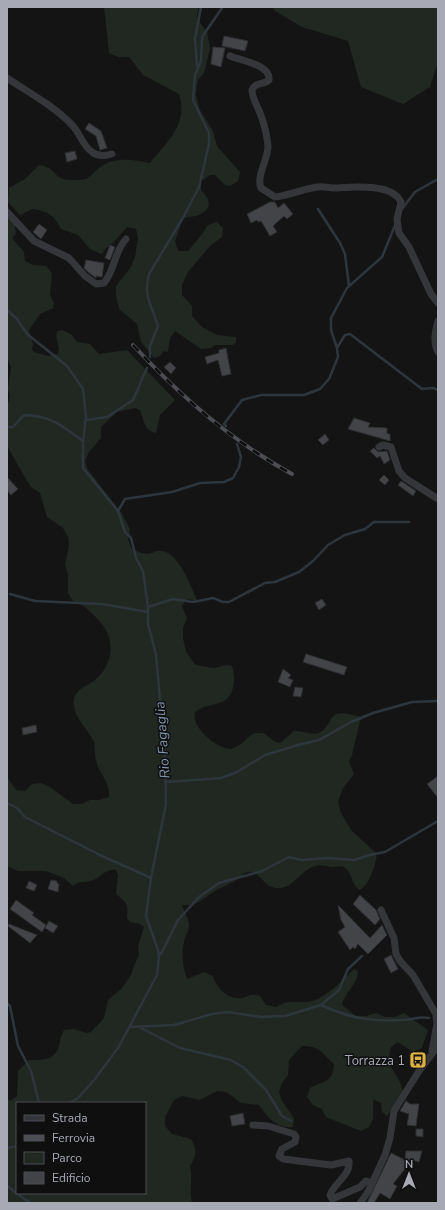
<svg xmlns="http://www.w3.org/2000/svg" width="445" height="1210" font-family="'Nunito Sans',sans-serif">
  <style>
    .green { fill: #202821; fill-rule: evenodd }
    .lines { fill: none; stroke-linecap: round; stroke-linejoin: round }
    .stream { stroke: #2e363d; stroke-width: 2.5 }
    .building { fill: #434448; stroke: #2e2e31 }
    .street { stroke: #35363a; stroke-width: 7 }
    .rail-casing { stroke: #4c4e53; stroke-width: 4 }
    .rail { stroke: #0f0f10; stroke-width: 2.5; stroke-dasharray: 8; stroke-linecap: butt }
    .labels { text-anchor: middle; stroke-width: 3; stroke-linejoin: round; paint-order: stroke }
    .poi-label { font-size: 13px; fill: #a7aab4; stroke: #0f0f10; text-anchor: end }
    .water-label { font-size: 14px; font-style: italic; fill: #8196ac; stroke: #0f0f10 }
  </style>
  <rect width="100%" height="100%" fill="#141415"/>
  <path class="green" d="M104 7H199L197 15 198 20 207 32 210 49 204 73 198 80 197 84 196 96 200 110 213 131 217 146 240 172 238 181 230 186 225 185 215 175H210L201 181V190C212 201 212 210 196 216 191 217 188 216 183 219L175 241 178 251H188L203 233 208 225 217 222 223 228 222 237 210 246 188 272 182 285V295L192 306V316L202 327 217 335 236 337V342L233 345H215L211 348 201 349 175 331 170 338 168 352 164 351 160 356 154 358 141 342 137 324 119 309 116 295V286L131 267 135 257 138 238 136 229 127 227 114 242 106 248 102 254 90 249 78 235 61 229C55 216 48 211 33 209L20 215 8 202 9 188 25 179 39 165C54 167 53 175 63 179 67 180 77 180 81 180 90 179 93 173 99 168 115 156 132 160 150 163 167 142 189 123 179 94L143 75 129 57H118L109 53Z
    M272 7H438V62L430 87 403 104 361 87 348 41 302 27 275 11Z
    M7 216 15 226 16 234 12 238 24 252 25 261 33 265 46 266 52 273 50 295 54 303 53 308 40 314 29 330 33 344 32 349 34 352 48 356 58 354 59 349 56 335 58 331 62 330 71 334 77 342 90 344 99 354 127 350 175 400 160 415 156 433C144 431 144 420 140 410L135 408 117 412 101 427V438L89 452 85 461 88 470 121 512 130 529 128 539 131 548C137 551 145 556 152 553 155 552 158 550 161 551 179 552 191 587 198 602L189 599 185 601 182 606 187 619 183 628V638L186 652 193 662 196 665 214 668 227 665 232 666C236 678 235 696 222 702 213 706 204 705 195 712 191 728 217 749 232 749L240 745 251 735 255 733H264L275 742 280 743 294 731C302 730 312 736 319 733 334 725 327 708 352 715 355 716 357 715 361 717L352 755 349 761 354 774 343 788 338 802 341 813 351 830 377 854C375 866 370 884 360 890 350 884 353 873 345 868 341 865 337 867 333 867 327 867 321 864 315 866 300 870 290 894 272 887 265 885 260 875 253 872 244 871 242 876 235 881 228 885 219 888 212 893 202 899 196 907 182 905 184 911 188 918 189 923 190 930 185 935 184 942 181 953 183 968 187 979L204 972 213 976C217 988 227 1000 242 998 252 996 248 993 260 996L266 1005 276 1007C293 997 297 1005 312 1001 329 996 341 981 354 969L358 971C358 984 345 992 342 1005L356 1016H366L376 1013 385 1017H395L404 1013 428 1030 422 1048 413 1052 398 1042 391 1047C384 1069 399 1072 403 1091L387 1116 382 1112 381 1103 373 1099V1119L369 1127 361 1131 326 1117 322 1109 313 1105 307 1097 310 1088C324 1080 333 1083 334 1064 321 1053 321 1046 302 1046L289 1060 288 1075 282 1083 279 1092 282 1101 294 1118 293 1127C277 1129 267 1117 259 1105L241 1103 226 1092 217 1091 200 1100 182 1096 174 1100 165 1117V1126L172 1134 191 1139C197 1149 197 1155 190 1166 193 1178 189 1190 192 1203H7V1098L10 1101 17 1096 18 1071 29 1060C41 1060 55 1061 59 1046 60 1040 61 1035 64 1030L74 1029 87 1033 91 1032 104 1018 108 1000 122 988 132 973 133 968 139 955 138 946 144 927 140 924 130 922 127 918C128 903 128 904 116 894L118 875 116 870C105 868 100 879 90 881 83 883 79 880 73 886L64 878 46 871H18L7 866V777L16 790 25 791 32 784 41 783 50 787 73 804H82L90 800H99L109 797C110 780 99 775 96 760 94 754 96 745 93 740 87 728 75 719 74 705 72 690 86 687 95 680 113 665 116 640 101 623 93 614 85 605 73 601L68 593V574L65 565 69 546 68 537 63 528 47 517 40 493 31 487 26 479 7 446V407L10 397 8 388 11 368 7 356ZM17 1103H145V1193H17Z"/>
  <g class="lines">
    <path class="stream" d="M197 66 195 39 201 7
      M318 209 340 243 345 254 349 286
      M402 209 415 192 438 179
      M7 310 17 319 27 334 67 366 83 389 86 417 83 441V468L118 511
      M337 348 345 335 350 334 422 389 433 388 438 390
      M150 357V346L158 326C152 306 143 297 149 274L184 216 199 187 209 144V133L193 100 195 75 201 61 202 37 222 8
      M86 420 107 417 133 400 147 368
      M226 426 224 424 242 400 261 395H304L320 389 329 379 338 357 337 348 331 330V318L347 288 382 257 396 223
      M7 427H13L24 415C52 416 61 425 83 441
      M10 594 35 601 102 604 148 612
      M148 607 173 599 193 602 213 598 223 602H229L265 583 275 582 299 572 313 561 328 545 345 535 365 529 374 522H409
      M166 782 221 778 237 772 265 755 298 745 319 740 351 722 373 713 412 702 438 701
      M7 803 17 808 25 817 100 855 151 878
      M159 955 162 952 178 920 199 897 219 883 262 871 289 857 301 860 328 858 354 860 370 855 385 852 438 821
      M7 1003 10 1006 18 1046 31 1071 39 1103
      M321 1005 339 990 348 969 362 956
      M129 1027 174 1025 212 1014 228 1012 261 1017 285 1016 321 1005C349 1018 372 1022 402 1020 412 1020 419 1016 429 1018
      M139 1027 180 1048 231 1060 243 1067 266 1090 282 1116 291 1121
      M69 1103 78 1098 95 1079 118 1048 157 975 159 958 158 950 146 916 151 878 166 804 165 754 156 655 148 624V607L143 571 136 558 131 538 125 532 118 511 125 499 172 492 200 483 224 482 233 478 239 467 241 457 237 444
      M7 1148 17 1146
      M7 1186 30 1203"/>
  </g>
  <path class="building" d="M224 36 248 41 245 51 222 46Z
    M213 47 225 48 221 67 211 64Z
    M89 123 101 131 107 148 100 150 96 136 85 129Z
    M75 151 77 159 67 162 65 153Z
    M270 202H275L278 208 284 203 293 214 287 219 284 216 273 226 277 232 270 236 261 221 258 222 257 220 251 223 247 214Z
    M39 224 47 230 41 239 33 232Z
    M110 245 115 247 110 260 105 258Z
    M86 260 104 263 102 277 96 276V278L88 272 84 268Z
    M226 348 231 374 222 376 218 360 207 364 205 357 219 353V350Z
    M170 362 176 368 171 374 164 367Z
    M354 418 370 423 368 427 387 428V434H390V441L348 429Z
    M325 434 329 440 323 445 318 440Z
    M374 448 378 452 387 451 390 460 384 464 380 456 377 458 370 451Z
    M384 475 389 480 385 485 379 480Z
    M7 477 18 489 11 495 7 490Z
    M401 481 416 491 413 496 398 485Z
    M322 599 326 605 319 610 315 603Z
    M306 654 347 667 344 675 303 662Z
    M283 669 291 675 288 678 293 680 290 687 278 682Z
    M295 687 303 688 301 697 293 696Z
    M36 725 37 732 23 735 22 728Z
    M438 776V798L427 784Z
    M51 880 57 881V883L59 884 58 892 48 889Z
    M29 881 37 885 34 891 26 888Z
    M360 895 376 910 380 919 375 925 353 904Z
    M16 900 34 913 32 915 46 925 42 932 10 909Z
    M338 905 370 938 382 925 387 935 368 954 358 944 355 949 353 947 350 950 338 932 345 927 341 920Z
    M49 921 58 926 53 933 45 928Z
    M9 924 37 935 30 943 8 926Z
    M391 955 398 969 391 973 384 959Z
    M406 1101 410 1104H419L416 1126 407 1125 409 1114 400 1111Z
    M243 1113 245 1124 232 1126 230 1116Z
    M416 1129H423V1137L416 1136Z
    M406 1151H422L419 1162 412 1160 393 1184 397 1186 390 1199 380 1193 374 1203H367L391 1153 405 1160Z"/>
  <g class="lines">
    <path class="street" d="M230 56C242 61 271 65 269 80 264 85 255 82 252 90 252 98 257 105 260 113 264 123 267 136 268 146 268 160 256 176 261 188L275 197C290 195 303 189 317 187 323 186 329 188 335 188 353 187 392 183 401 202L397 219 399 233 409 247 431 294 438 303
      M7 78C28 92 54 106 72 125 80 133 82 145 92 152 98 157 105 156 112 154
      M7 212 34 241 69 258 85 276 96 284 104 283C115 270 114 252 126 239
      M438 321C435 332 433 342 438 352
      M379 447 383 445 391 447 399 471 405 478 438 499
      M381 910 394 938 396 954 400 961 413 975 436 1014 437 1024 432 1051
      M253 1125 268 1126 294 1134 296 1137 295 1142 282 1149 279 1156 283 1159 331 1165 349 1161C351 1175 334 1183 330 1195L332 1199 360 1187 366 1181 372 1183
      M360 1203 368 1192 385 1155 390 1138 394 1111 419 1071 438 1046"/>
    <g class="rail-casing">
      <path id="rail" d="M133 345C180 396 231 441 292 474"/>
    </g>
    <use href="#rail" class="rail"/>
  </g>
  <defs>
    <g id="bus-square" transform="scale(0.9)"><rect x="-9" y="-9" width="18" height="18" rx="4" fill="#dfb142" stroke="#0f0f10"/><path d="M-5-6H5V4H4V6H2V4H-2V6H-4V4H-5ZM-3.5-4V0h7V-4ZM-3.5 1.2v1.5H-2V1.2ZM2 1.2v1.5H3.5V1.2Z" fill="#111"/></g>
  </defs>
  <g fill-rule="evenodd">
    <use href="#bus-square" x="418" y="1060"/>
  </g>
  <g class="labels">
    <g class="poi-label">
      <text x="405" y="1065">Torrazza 1</text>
    </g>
    <g class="water-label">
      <text transform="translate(162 740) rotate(-94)" y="5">Rio Fagaglia</text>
    </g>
  </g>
  <rect width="445" height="1210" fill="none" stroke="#a7aab4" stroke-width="16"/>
  <rect x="16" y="1102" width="130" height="92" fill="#0f0f10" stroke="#4c4d52"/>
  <rect x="24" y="1115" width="20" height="6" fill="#35363a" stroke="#4c4d52"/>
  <text x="52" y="1122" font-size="12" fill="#a7aab4">Strada</text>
  <rect x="24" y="1135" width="20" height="6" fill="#4c4e53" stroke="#4c4d52"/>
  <text x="52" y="1142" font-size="12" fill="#a7aab4">Ferrovia</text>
  <rect x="24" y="1152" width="20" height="12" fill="#202821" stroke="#4c4d52"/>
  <text x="52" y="1162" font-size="12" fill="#a7aab4">Parco</text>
  <rect x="24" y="1172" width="20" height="12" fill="#434448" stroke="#4c4d52"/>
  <text x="52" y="1182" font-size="12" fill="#a7aab4">Edificio</text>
  <g transform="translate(409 1174)" stroke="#0f0f10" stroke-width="3" paint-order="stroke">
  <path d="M0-3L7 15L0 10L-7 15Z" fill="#a7aab4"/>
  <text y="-6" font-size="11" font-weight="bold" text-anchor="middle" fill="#a7aab4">N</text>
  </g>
</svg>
